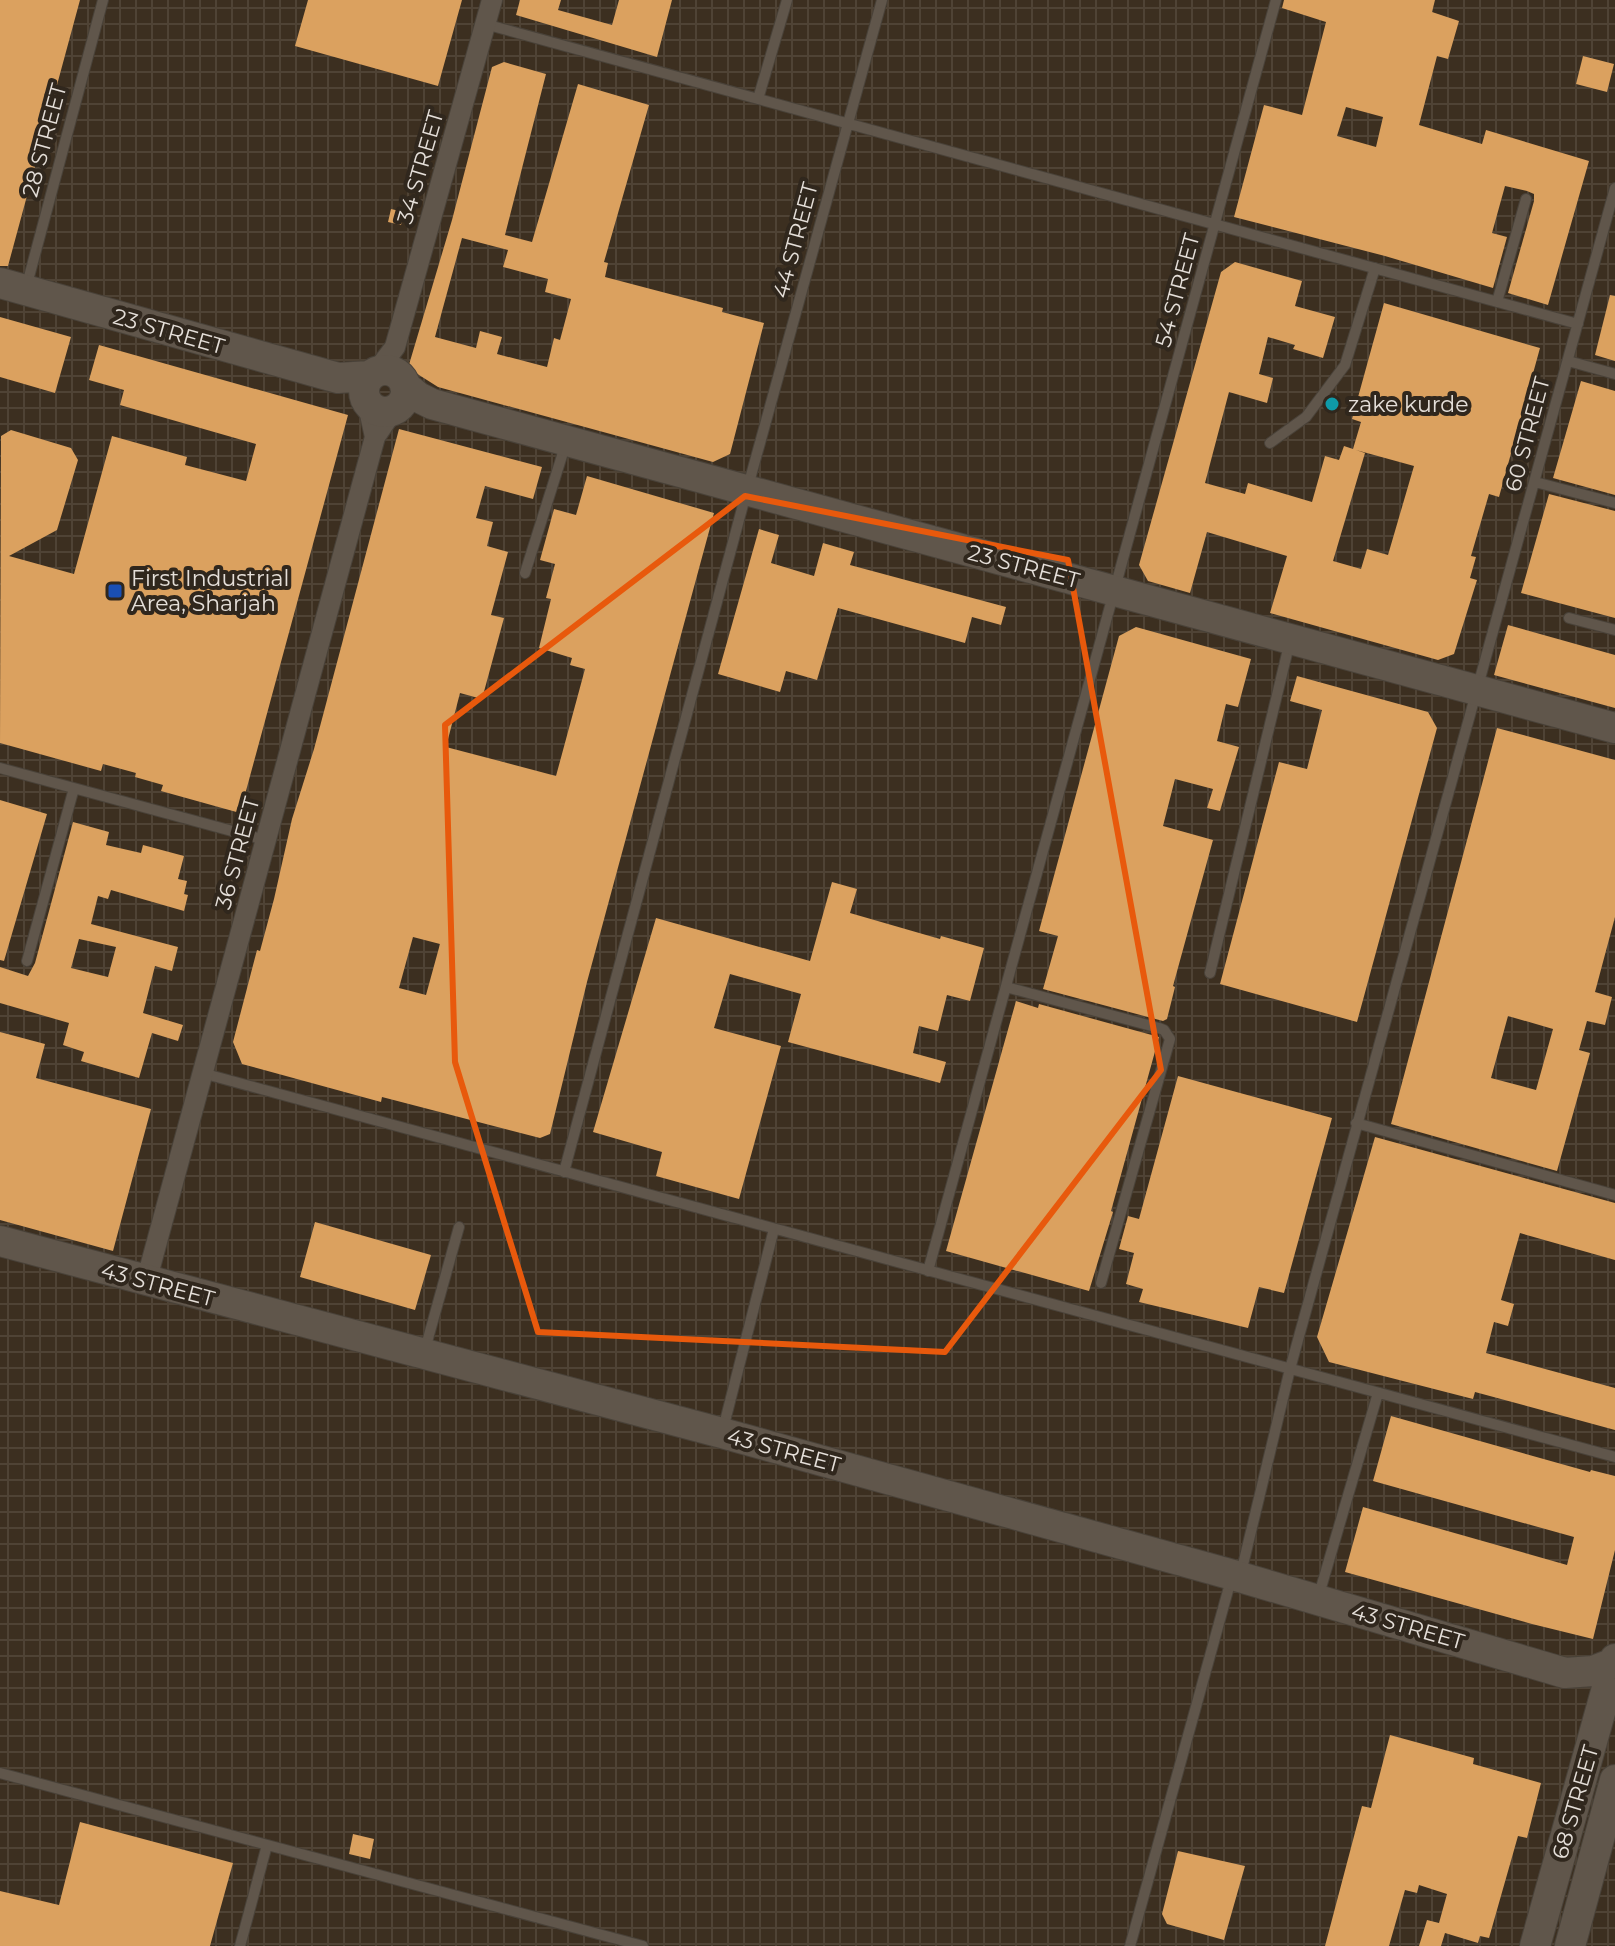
<svg xmlns="http://www.w3.org/2000/svg" width="1615" height="1946" font-family="Montserrat,sans-serif">
  <style>
    .industrial { fill: url(#industrial-grid) }
    .building { fill: #dba15f; fill-rule: evenodd }
    .lines { fill: none; stroke-linecap: round; stroke-linejoin: round }
    .lane-casing { stroke: #494239; stroke-width: 12 }
    .street-casing { stroke: #494239; stroke-width: 22 }
    .secondary-casing { stroke: #494239; stroke-width: 32 }
    .lane { stroke: #60564b; stroke-width: 10 }
    .street { stroke: #60564b; stroke-width: 20 }
    .secondary { stroke: #60564b; stroke-width: 30 }
    .marked { fill: none; stroke: #e8590c; stroke-width: 6; stroke-linejoin: round }
    .culture-dot { fill: #0f9aa8; stroke: #30271d; stroke-width: 3 }
    .transit-dot { fill: #1a4fb4; stroke: #30271d; stroke-width: 3 }
    .labels { text-anchor: middle; stroke-width: 8; stroke-linejoin: round; paint-order: stroke }
    .street-label { font-size: 22px; fill: #e5dfd9; stroke: #30271d }
    .poi-label { font-size: 22px; fill: #e5dfd9; stroke: #30271d; text-anchor: start }
  </style>
  <defs>
    <pattern id="industrial-grid" width="8" height="8" patternUnits="userSpaceOnUse" patternTransform="scale(2)"><rect width="8" height="8" fill="#3c2f20"/><path d="M0 4h8M4 0v8" fill="none" stroke="#4f4335"/></pattern>
  </defs>
  <rect width="100%" height="100%" fill="#30271d"/>
  <path class="industrial" d="M0 0H1615V1946H0Z"/>
  <path class="building" d="M0 0H80L8 266H0Z
    M308 0H462L438 86 295 46Z
    M520 0H561L558 10 612 25 619 0H672L657 57 516 15Z
    M1284 0H1435L1432 12 1459 21 1448 59 1437 56 1419 125 1482 144 1486 130 1589 161 1548 305 1508 293 1534 201V194L1527 191 1505 186 1492 233 1507 237 1493 288 1385 256 1234 217 1264 105 1302 115 1326 22 1282 8ZM1346 107 1383 117 1376 147 1337 136Z
    M1583 56 1614 64 1607 92 1576 84Z
    M504 62 546 74 505 235 532 242 578 84 649 105 604 262 608 263 605 277 723 308 722 312 764 323 730 454 713 462 438 387 408 368 452 220 492 67ZM462 238 508 250 503 267 548 279 545 292 571 299 560 340 554 338 547 367 497 354 502 337 480 331 476 348 435 337Z
    M391 209 404 212 401 225 388 222Z
    M1235 262 1302 281 1295 306 1335 317 1323 358 1293 349 1295 345 1268 337 1259 374 1273 378 1267 403 1229 392 1205 483 1245 494 1248 483 1312 502 1325 456 1339 460 1344 446 1353 449 1361 422 1352 419 1384 303 1540 348 1499 497 1489 494 1471 556 1476 557 1470 578 1477 580 1454 654 1438 660 1270 613 1287 556 1207 532 1190 593 1148 581 1139 565 1221 272ZM1356 450 1414 466 1388 555 1367 549 1361 569 1333 561 1365 453Z
    M1610 295 1615 296V361L1595 355Z
    M0 317 71 337 55 393 0 377Z
    M99 345 348 415 240 813 161 791 163 785 135 777 136 773 103 764 101 771 0 743 1 436 11 430 71 448 78 460 57 530 9 556 74 574 112 436 187 457 185 465 246 481 256 444 120 405 124 390 89 380Z
    M1581 381 1615 391V495L1553 478Z
    M399 429 542 467 533 499 485 486 476 518 493 522 487 546 508 552 491 615 504 618 482 699 460 693 446 747 556 776 585 669 570 665 572 658 539 648 551 599 546 598 555 564 540 560 554 509 576 515 587 476 714 513 587 982 550 1134 540 1138 382 1097 381 1102 242 1064 233 1042 257 950 260 951 274 899 292 819 314 749ZM413 937 440 944 426 995 399 988Z
    M1549 494 1615 511V618L1521 593Z
    M759 529 779 535 771 563 814 576 823 543 854 552 850 565 1006 607 1001 625 972 617 965 643 838 608 817 680 786 671 780 692 718 674Z
    M1508 625 1615 655V708L1494 675Z
    M1136 627 1251 659 1238 707 1226 704 1217 741 1239 747 1220 811 1207 808 1213 789 1175 779 1163 826 1213 840 1173 986 1175 987 1167 1019 1163 1021 1043 989 1058 936 1039 931 1119 636Z
    M1297 676 1428 712 1437 728 1357 1022 1220 984 1279 762 1307 769 1322 710 1290 701Z
    M1497 728 1615 760V917L1595 992 1612 997 1605 1025 1587 1021 1579 1050 1590 1053 1557 1171 1391 1124ZM1508 1016 1553 1029 1536 1090 1491 1078Z
    M0 800 47 814 4 961 0 960Z
    M73 822 109 832 106 845 141 853 143 845 184 856 178 879 187 881 184 894 188 895 184 911 111 890 108 899 98 896 91 924 178 947 172 971 155 966 143 1013 183 1025 178 1041 152 1033 139 1078 81 1061 84 1052 63 1045 69 1023 0 1003V967L28 976 35 963ZM79 939 116 947 108 977 71 968Z
    M832 882 857 889 850 913 940 939 941 936 984 948 970 1001 947 995 938 1031 919 1026 913 1053 946 1062 940 1083 788 1042 801 994 730 974 714 1028 781 1046 739 1199 656 1176 662 1152 593 1132 656 918 810 961Z
    M1016 1001 1038 1008 1039 1004 1159 1037 1111 1211 1113 1212 1089 1291 946 1251Z
    M0 1032 45 1044 36 1078 151 1109 113 1251 0 1220Z
    M1178 1076 1332 1118 1284 1293 1259 1287 1248 1328 1139 1302 1143 1289 1126 1284 1134 1253 1119 1249 1128 1216 1139 1219Z
    M1375 1137 1615 1203V1260L1520 1233 1501 1300 1514 1304 1508 1326 1494 1322 1486 1353 1615 1388V1430L1475 1392 1473 1399 1329 1362 1317 1337Z
    M315 1222 431 1255 415 1310 300 1277Z
    M1391 1416 1590 1472 1591 1470 1615 1476V1550L1593 1639 1532 1624 1345 1572 1363 1507 1567 1565 1574 1537 1373 1481Z
    M1390 1735 1474 1758 1473 1764 1541 1783 1527 1838 1518 1836 1489 1938 1480 1936 1478 1943 1445 1933 1441 1946H1419L1427 1920 1439 1923 1447 1894 1419 1885 1417 1893 1405 1890 1389 1946H1325L1362 1806 1371 1808Z
    M80 1822 233 1863 210 1946H0V1891L59 1905Z
    M353 1834 374 1839 370 1859 349 1854Z
    M1178 1851 1245 1866 1224 1940 1167 1924 1162 1914Z"/>
  <g class="lines">
    <g class="lane-casing">
      <path id="lane" d="M485 24 1578 324
        M758 99 787 0
        M26 288 103 0
        M1497 302 1526 199
        M1568 361 1615 374
        M1270 443 1306 417 1345 365 1375 268
        M1535 482 1615 503
        M525 573 566 443
        M1569 618 1615 630
        M0 768 265 840
        M27 961 74 788
        M1210 973 1290 641
        M1006 987 1159 1028 1164 1030 1170 1039 1101 1283
        M202 1073 1615 1457
        M1356 1123 1615 1195
        M564 1172 747 490 882 0
        M928 1271 1276 0
        M424 1353 459 1227
        M723 1429 774 1229
        M1241 1573 1290 1369 1615 188
        M1318 1598 1378 1393
        M0 1773 643 1946
        M240 1946 267 1845
        M1130 1946 1232 1576"/>
    </g>
    <g class="street-casing">
      <path id="street" d="M376 372 395 347 492 0
        M368 405 375 437
        M146 1282 375 437 392 412"/>
    </g>
    <g class="secondary-casing">
      <path id="secondary" d="M0 283 338 378 370 376
        M364 391a21 21 0 1 1 42 0a21 21 0 1 1-42 0Z
        M405 386 418 397 432 404 1615 728
        M0 1241 722 1433 1233 1575 1565 1673 1593 1671 1614 1663
        M1535 1946 1615 1659
        M1570 1946 1615 1780"/>
    </g>
    <use href="#lane" class="lane"/>
    <use href="#street" class="street"/>
    <use href="#secondary" class="secondary"/>
  </g>
  <path class="marked" d="M745 496 1068 560 1161 1070 945 1352 538 1332 455 1062 445 725Z"/>
  <circle class="culture-dot" cx="1332" cy="404" r="8"/>
  <rect class="transit-dot" x="107" y="583" width="16" height="16" rx="4"/>
  <g class="labels">
    <g class="street-label">
      <text transform="translate(44 140) rotate(-75)" y="8">28 STREET</text>
      <text transform="translate(420 167) rotate(-74)" y="8">34 STREET</text>
      <text transform="translate(795 240) rotate(-75)" y="8">44 STREET</text>
      <text transform="translate(1177 290) rotate(-75)" y="8">54 STREET</text>
      <text transform="translate(169 331) rotate(16)" y="8">23 STREET</text>
      <text transform="translate(1527 434) rotate(-75)" y="8">60 STREET</text>
      <text transform="translate(1024 566) rotate(15)" y="8">23 STREET</text>
      <text transform="translate(237 853) rotate(-75)" y="8">36 STREET</text>
      <text transform="translate(158 1284) rotate(15)" y="8">43 STREET</text>
      <text transform="translate(784 1450) rotate(15)" y="8">43 STREET</text>
      <text transform="translate(1408 1626) rotate(16)" y="8">43 STREET</text>
      <text transform="translate(1575 1802) rotate(-74)" y="8">68 STREET</text>
    </g>
    <g class="poi-label">
      <text x="1348" y="412">zake kurde</text>
      <text x="131" y="586">First Industrial<tspan x="131" dy="25">Area, Sharjah</tspan></text>
    </g>
  </g>
</svg>
